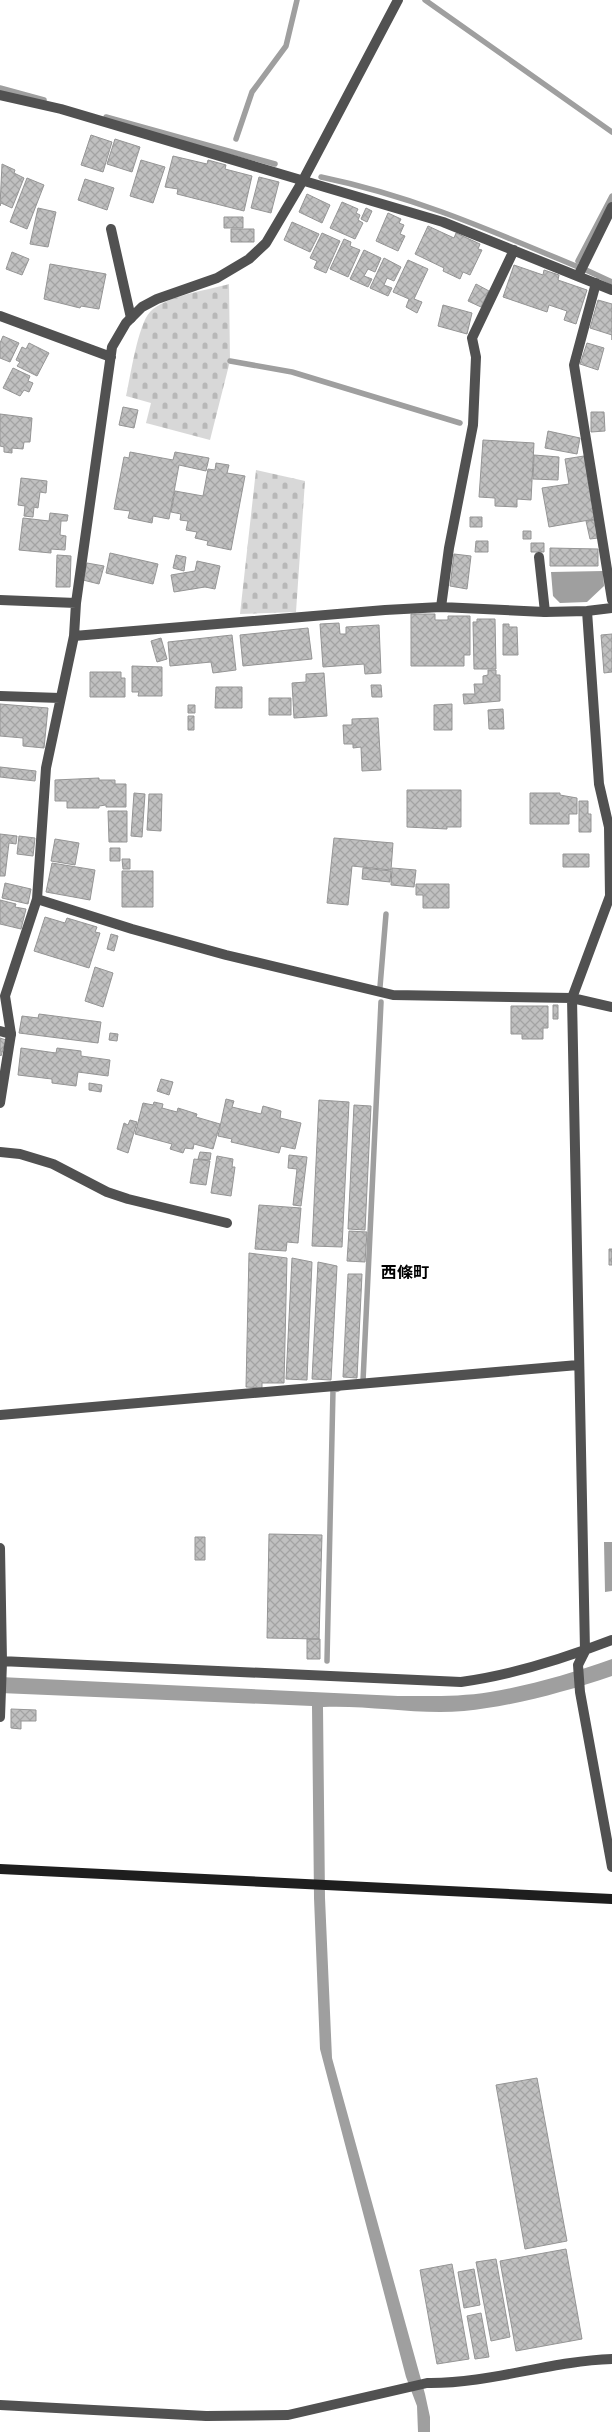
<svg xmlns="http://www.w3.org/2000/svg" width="612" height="2432" font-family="Overpass,'Noto Sans JP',sans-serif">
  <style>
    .cemetery { fill: url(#cemetery-stones) }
    .water { fill: #9f9f9f }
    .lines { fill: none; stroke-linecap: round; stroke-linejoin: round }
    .stream { stroke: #9f9f9f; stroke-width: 5.5 }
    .building { fill: url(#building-cross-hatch); stroke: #959595 }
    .lane { stroke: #515151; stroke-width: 10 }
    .street { stroke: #515151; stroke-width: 10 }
    .secondary { stroke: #1e1e1e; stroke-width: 10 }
    .labels { text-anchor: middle; stroke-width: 4; stroke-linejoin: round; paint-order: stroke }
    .quarter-label { font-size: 16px; font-weight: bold; fill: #000; stroke: #fff }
  </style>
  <defs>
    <pattern id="cemetery-stones" width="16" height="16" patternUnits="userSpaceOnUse" patternTransform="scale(1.25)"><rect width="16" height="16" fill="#d8d8d8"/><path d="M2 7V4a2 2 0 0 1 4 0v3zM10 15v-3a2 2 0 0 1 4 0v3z" fill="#b8b8b8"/></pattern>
    <pattern id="building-cross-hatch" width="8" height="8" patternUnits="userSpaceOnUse" patternTransform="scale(1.25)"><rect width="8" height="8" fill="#c0c0c0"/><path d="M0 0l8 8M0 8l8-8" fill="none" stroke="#a3a3a3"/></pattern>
  </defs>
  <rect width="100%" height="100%" fill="#fff"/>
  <path class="cemetery" d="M229 284 230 361 210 440 146 423 151 403 126 396C130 378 138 324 150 312 165 296 208 290 229 284Z
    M256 470 305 481 296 612 240 614Z"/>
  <path class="water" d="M603 571 604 586 587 602 560 603 553 596 551 572Z
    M604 1542H612V1591L605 1592Z
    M612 1659V1676C565 1692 513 1706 464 1711 417 1715 370 1705 323 1707L325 1898 332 2058 425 2394 430 2417V2432H418L417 2406 406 2377 320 2049 314 1898 312 1706 0 1693V1677L398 1696C429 1696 460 1697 490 1692 532 1685 572 1673 612 1659Z"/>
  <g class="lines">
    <path class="stream" d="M425 0 612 132
      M0 88 44 100
      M106 117 275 164
      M236 139 252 92 286 46 297 0
      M321 177C413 196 492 231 578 267
      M578 261 612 196
      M586 270 612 282
      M230 361 292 372 460 423
      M380 987 386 914
      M363 1381 381 1002
      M327 1661 333 1390 338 1389"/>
  </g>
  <path class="building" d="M91 135 112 142 103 172 81 165Z
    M115 139 140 147 132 172 107 164Z
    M173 156 207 164 208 160 226 165 225 169 252 176 244 211 177 194 178 189 165 187Z
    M141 160 165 167 153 203 130 196Z
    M2 164 15 170 14 173 24 178 12 208 1 203 0 206Z
    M259 177 279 182 271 213 251 208Z
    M27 178 44 185 27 229 10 222Z
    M85 179 114 188 107 210 78 200Z
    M307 194 330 205 322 223 299 212Z
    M342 202 358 209 356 213 360 215 358 220 363 223 355 239 330 228Z
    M38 208 56 212 48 247 30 244Z
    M366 208 372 211 367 222 361 219Z
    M388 213 401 219 399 223 404 225 400 234 405 236 398 251 376 241Z
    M224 217H243V228H224Z
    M292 222 319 234 310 252 284 240Z
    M428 226 454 238 456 233 480 244 478 249 482 250 470 275 463 272 460 279 443 271 444 268 415 254Z
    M231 229H254V242H231Z
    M322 233 340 241 326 273 314 268 317 261 310 258Z
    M344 239 351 242 350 246 360 250 348 277 330 269Z
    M364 250 381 258 375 272 368 269 364 276 372 279 368 287 350 279Z
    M12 252 29 259 22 275 6 269Z
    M384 258 401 267 394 281 387 278 384 285 392 288 388 296 370 288Z
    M408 260 428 269 414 299 422 302 417 313 406 307 409 299 393 292Z
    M50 264 106 274 99 309 81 306 80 308 44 299Z
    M514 265 543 275 544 270 559 275 558 280 587 290 576 324 564 320 567 311 549 305 547 312 503 297Z
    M476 284 489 291 481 307 468 301Z
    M598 300 612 304V340V335L590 328Z
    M443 305 472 313 467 334 438 326Z
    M3 336 19 343 10 362 0 358V343Z
    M29 343 49 353 37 376 17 366 20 362 16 360 22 347 26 349Z
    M587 343 604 348 598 370 580 364Z
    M13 368 30 376 28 381 33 383 29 392 24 390 20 396 3 388Z
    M123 407 138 410 134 428 119 425Z
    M591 412H604L605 431 591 432Z
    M0 414 32 418 30 442H24L23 449 12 448V453L4 452V447L0 446Z
    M548 431 580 438 577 454 545 448Z
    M483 440 534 443 531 500 517 499V507L495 506V498L479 497Z
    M130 452 173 460 175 452 209 458 206 471 179 465 169 519 153 516 152 523 128 518 130 511 114 509 124 457 129 458Z
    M534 455 559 457 558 480 533 479Z
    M584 456 595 519 549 527 542 488 569 484 565 459Z
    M216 463 229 465 227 473 245 476 231 550 207 545 208 541 195 538 197 532 186 530 188 521 180 520 181 514 171 512 175 491 203 496 208 469 215 470Z
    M21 478 47 481 46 493 40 492 38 508 34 507 33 517 24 516 25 506 18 505Z
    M50 513 68 515 67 521H61L60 535 66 536 65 550 51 549V553L19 550 23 518 49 521Z
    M470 517H482V527H470Z
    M595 520 598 538 590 539 586 521Z
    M523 531H531V539H523Z
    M476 541H488V552H475Z
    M531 543H544V552H531Z
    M550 548 598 549V566H550Z
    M110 553 158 564 153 584 106 573Z
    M454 554 471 556 467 589 450 586Z
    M57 555 71 556 70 587H56Z
    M176 555 186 557 184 571 173 568Z
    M197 561 220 566 215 589 205 587 174 592 171 575 195 571Z
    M87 563 104 566 99 584 83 580Z
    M411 614H435V620H448V616H470V655H464V666H411Z
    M477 619H495L496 669H474L473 622H477Z
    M339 623 340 634H346V627L379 625 381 673 365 674 364 664 323 667 320 624Z
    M503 624H509V627H517L518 655H503Z
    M308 628 312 659 243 666 240 635Z
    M612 634V672L604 673 601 635Z
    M232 635 236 670 213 673 211 662 170 666 168 642Z
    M161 638 167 659 157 662 151 641Z
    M132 666 162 667V696H138L139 692H132Z
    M488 670H496V675H500V701L464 704 463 694H475L474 684H483V676L488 675Z
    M90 672H121V678H125V697H90Z
    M324 673 327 716 294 718 292 683 306 682V674Z
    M371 685H381L382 697H372Z
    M216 687H242V708H215Z
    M269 698H291V715H269Z
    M0 704 48 708 44 748 23 746V738L0 736Z
    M452 704V730H434V705Z
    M188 705H195V713H188Z
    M503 709 504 729H489L488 710Z
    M188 716H194V730H188Z
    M378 718 381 770 362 771 361 747 353 748V744H344L343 725H352V719Z
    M0 767 36 771 35 781 0 777Z
    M99 778V780H115V784H126V807H106V805L99 806V808H67V801H55V780Z
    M407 790H461V827H447V829L407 827Z
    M134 793 145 794 142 837 131 836Z
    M530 793H560V795L577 798V814H569V824H530Z
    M149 794H162L161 831 147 830Z
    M579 801H588V814H591V832H579Z
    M108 811H127V842H109Z
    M0 834 17 836 16 844 9 843 5 876H0Z
    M19 836 35 838 33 856 17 854Z
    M334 838 393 843 391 870 352 866 348 905 327 903Z
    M55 839 79 843 75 865 51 861Z
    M110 848H120V861H110Z
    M563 854H589V867H563Z
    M122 859H130V869H123Z
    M52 863 95 870 90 900 46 892Z
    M363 868 391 871 390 882 362 879Z
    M392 868 416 870 414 887 391 885Z
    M122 871H153V907H122Z
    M5 883 31 889 28 904 2 898Z
    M416 884H449V908H423V895H416Z
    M0 900 16 904 15 907 26 909 21 929 0 924Z
    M45 917 65 923 67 918 97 927 95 932 100 933 89 968 34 951Z
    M111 934 118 936 114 951 107 949Z
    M95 967 113 973 103 1007 85 1001Z
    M553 1005H558V1019H553Z
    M511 1006H548V1028H543V1039H522V1034H511Z
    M39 1014 101 1022 98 1043 19 1033 22 1016 38 1018Z
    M110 1033 118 1034 117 1041 109 1040Z
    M0 1038 6 1040 1 1056 0 1055Z
    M21 1048 56 1053 57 1048 81 1051V1056L110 1060 108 1076 78 1072 76 1086 52 1083V1079L18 1075Z
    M161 1079 173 1082 169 1095 157 1091Z
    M89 1083 102 1085 101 1092 89 1090Z
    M226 1099 234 1101 232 1107 261 1114 263 1106 281 1111 280 1118 301 1123 295 1149 281 1146 279 1153 231 1142 232 1139 218 1136Z
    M319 1100 349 1102 342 1247 312 1246Z
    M154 1102 163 1104 162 1108 177 1112 178 1108 197 1114 196 1117 220 1124 213 1149 194 1144 193 1149 185 1148 183 1153 170 1149 172 1144 135 1134 143 1103 153 1105Z
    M354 1105 371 1106 365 1230 348 1229Z
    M130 1120 137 1122 128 1153 117 1149 124 1123 128 1125Z
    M200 1152 211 1153 210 1160 198 1159Z
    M289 1155 307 1157 301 1206 293 1205 297 1169 288 1168Z
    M217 1156 233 1159 232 1167H235L231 1196 211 1193Z
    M194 1159 210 1161 206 1185 190 1183Z
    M259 1205 301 1208 298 1243 287 1242 286 1251 255 1249Z
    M349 1231 367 1232 365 1262 347 1261Z
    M609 1249H612V1265H609Z
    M249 1253 287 1258 284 1383H262V1388L246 1387Z
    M292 1258 312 1262 307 1380 286 1379Z
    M318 1262 337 1266 331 1380 312 1379Z
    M348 1274H362L357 1378 343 1377Z
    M269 1534 322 1535 319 1639 267 1638Z
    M195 1537H205V1560H195Z
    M307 1639H320V1659H307Z
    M11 1709 36 1710V1721H21V1729L11 1728Z
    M537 2078 567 2241 525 2249 496 2085Z
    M566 2249 582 2339 516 2351 500 2261Z
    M496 2259 510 2337 491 2341 476 2262Z
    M452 2264 469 2359 437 2364 420 2270Z
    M474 2269 480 2305 464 2308 458 2272Z
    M481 2313 489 2357 475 2359 467 2316Z"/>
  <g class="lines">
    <path class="lane" d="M111 229 131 318
      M539 557 545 612
      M0 1031 11 1034"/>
    <path class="street" d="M0 95 61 109 443 222 612 290
      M578 276 612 207
      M596 283 574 365 612 600
      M0 316 111 357
      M0 600 76 603
      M441 607 449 548 473 425 476 357 472 338 514 250
      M587 611 599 784 609 827 610 896 572 998 585 1651 578 1665 580 1692 612 1867
      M74 636 385 610 441 607 545 612 587 611 612 608
      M0 696 60 698
      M37 899 132 929 226 955 393 995 572 998 612 1007
      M0 1103 11 1034 5 996 37 899 46 768 74 636 76 603 112 347 126 323 142 307 157 299 217 278 249 259 266 243 302 182 398 0
      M0 1152 20 1154 53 1164 107 1192 128 1199 227 1223
      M0 1415 578 1365
      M0 1548 2 1662 0 1717
      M0 1661 461 1682C513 1675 563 1659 612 1640
      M0 2405 206 2416 288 2415 427 2383C489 2384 550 2361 612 2359"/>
    <path class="secondary" d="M0 1869 612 1899"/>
  </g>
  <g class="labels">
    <g class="quarter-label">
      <text x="405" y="1278">西條町</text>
    </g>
  </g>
</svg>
